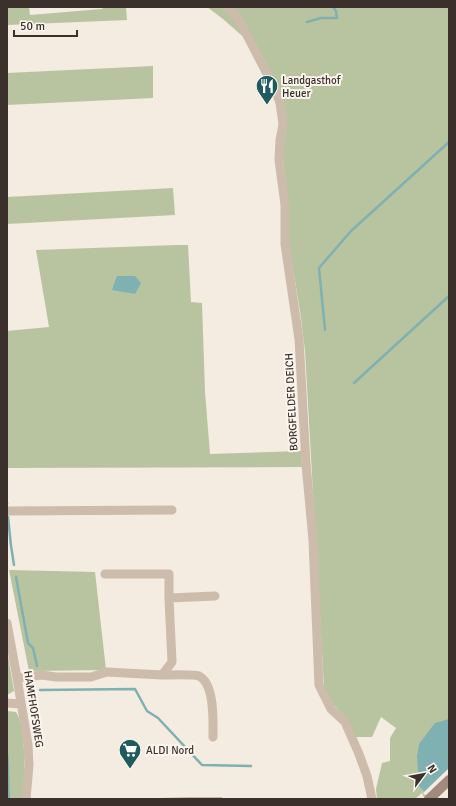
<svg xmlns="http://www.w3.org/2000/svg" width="456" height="806" font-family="Signika,sans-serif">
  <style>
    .green { fill: #b8c4a0 }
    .water { fill: #7fb0b2 }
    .pier { fill: #f4ebe1 }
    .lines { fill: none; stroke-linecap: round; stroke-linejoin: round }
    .stream { stroke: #7fb0b2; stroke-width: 2.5 }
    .street { stroke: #cdbbac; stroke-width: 9 }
    .secondary { stroke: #a18a7d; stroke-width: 10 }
    .labels { text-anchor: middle; stroke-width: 4; stroke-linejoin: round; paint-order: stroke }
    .poi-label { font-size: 11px; fill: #3b302b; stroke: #fbf5ee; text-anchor: start }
    .street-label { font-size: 11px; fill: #3b302b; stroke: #fbf5ee }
  </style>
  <rect width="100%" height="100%" fill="#f4ebe1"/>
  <path class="green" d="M7 7H29L30 15 102 9 104 7H126L127 20 7 25Z
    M207 7H449V799H425L422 793 415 799H377L376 789 382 763 390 761V738L396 728 381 717 372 737H355L347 719 331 702 324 687 305 351 300 311 287 233V198L285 173 282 153 286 130 257 49 223 19Z
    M153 66V98L7 105V73Z
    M173 188 175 215 7 224V197Z
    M177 245H188L191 302 202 303 205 392 210 454 301 451 302 467 7 468V331L49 327 36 250Z
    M9 570 95 572 106 670 29 671Z
    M7 650 14 691 7 695Z
    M7 711 16 712C20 719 21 725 22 733 26 755 24 777 23 799H7Z
    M189 797H222V799H131Z"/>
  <path class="water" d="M117 276H135L141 283 135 294 112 290Z
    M449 719V799H432L419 786 417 757 419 744 435 723Z
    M7 741 9 763 10 799H7Z"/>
  <path class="pier" d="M449 768V799H429L423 793Z"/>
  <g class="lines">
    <path class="stream" d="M307 22 321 18H337L336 11 333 7
      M325 330 319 268 351 231 449 142
      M354 383 449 296
      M7 503V504
      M8 517 11 546 14 565
      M16 577 28 643 33 648 37 666
      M40 690 135 689 147 711 158 718 202 765 251 766"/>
    <path class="street" d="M227 7 238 18 275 89 280 103 283 124 280 140 279 160 285 205V244L299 339 306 464 313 540 319 685 331 709 345 722 359 754 367 776 372 799
      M7 511 172 510
      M169 598 215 596
      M7 623 17 678 28 745 29 765 26 799
      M162 675C169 675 194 674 199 676 215 684 213 722 213 737
      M17 678 42 675 56 677H91L107 672 162 675 172 662 169 598V574H105
      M7 703 21 704"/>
    <path class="secondary" d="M429 799 449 780"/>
  </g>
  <defs>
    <g id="restaurant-pin" transform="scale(1.15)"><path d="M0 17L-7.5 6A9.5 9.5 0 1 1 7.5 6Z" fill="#1f5a5e" stroke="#fbf5ee"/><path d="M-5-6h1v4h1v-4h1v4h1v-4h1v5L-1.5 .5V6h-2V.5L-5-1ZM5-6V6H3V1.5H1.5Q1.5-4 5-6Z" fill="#fff"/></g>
    <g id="supermarket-pin" transform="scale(1.15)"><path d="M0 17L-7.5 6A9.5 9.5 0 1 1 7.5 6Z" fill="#1f5a5e" stroke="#fbf5ee"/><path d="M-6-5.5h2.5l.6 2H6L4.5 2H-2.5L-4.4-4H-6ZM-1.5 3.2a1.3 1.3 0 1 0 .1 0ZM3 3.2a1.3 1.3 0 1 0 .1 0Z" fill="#fff"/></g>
  </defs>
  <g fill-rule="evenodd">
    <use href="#restaurant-pin" x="267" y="86"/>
    <use href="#supermarket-pin" x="130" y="750"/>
  </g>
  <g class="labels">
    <g class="poi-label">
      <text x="282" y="84">Landgasthof<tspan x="282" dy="13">Heuer</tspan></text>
      <text x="146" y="754">ALDI Nord</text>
    </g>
    <g class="street-label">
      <text transform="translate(291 402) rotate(-93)" y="4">BORGFELDER DEICH</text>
      <text transform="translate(34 709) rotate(81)" y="4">HAMFHOFSWEG</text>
    </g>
  </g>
  <rect width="456" height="806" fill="none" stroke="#3b302b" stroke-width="16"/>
  <g transform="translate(424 774) rotate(58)" stroke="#fbf5ee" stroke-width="3" paint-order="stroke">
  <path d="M0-3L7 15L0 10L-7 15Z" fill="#3b302b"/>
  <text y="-6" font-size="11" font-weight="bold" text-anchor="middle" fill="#3b302b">N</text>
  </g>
  <path d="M14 30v6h63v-6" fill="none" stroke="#3b302b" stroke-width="2"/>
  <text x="20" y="30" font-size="12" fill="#3b302b" stroke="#fbf5ee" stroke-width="3" paint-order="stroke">50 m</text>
</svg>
